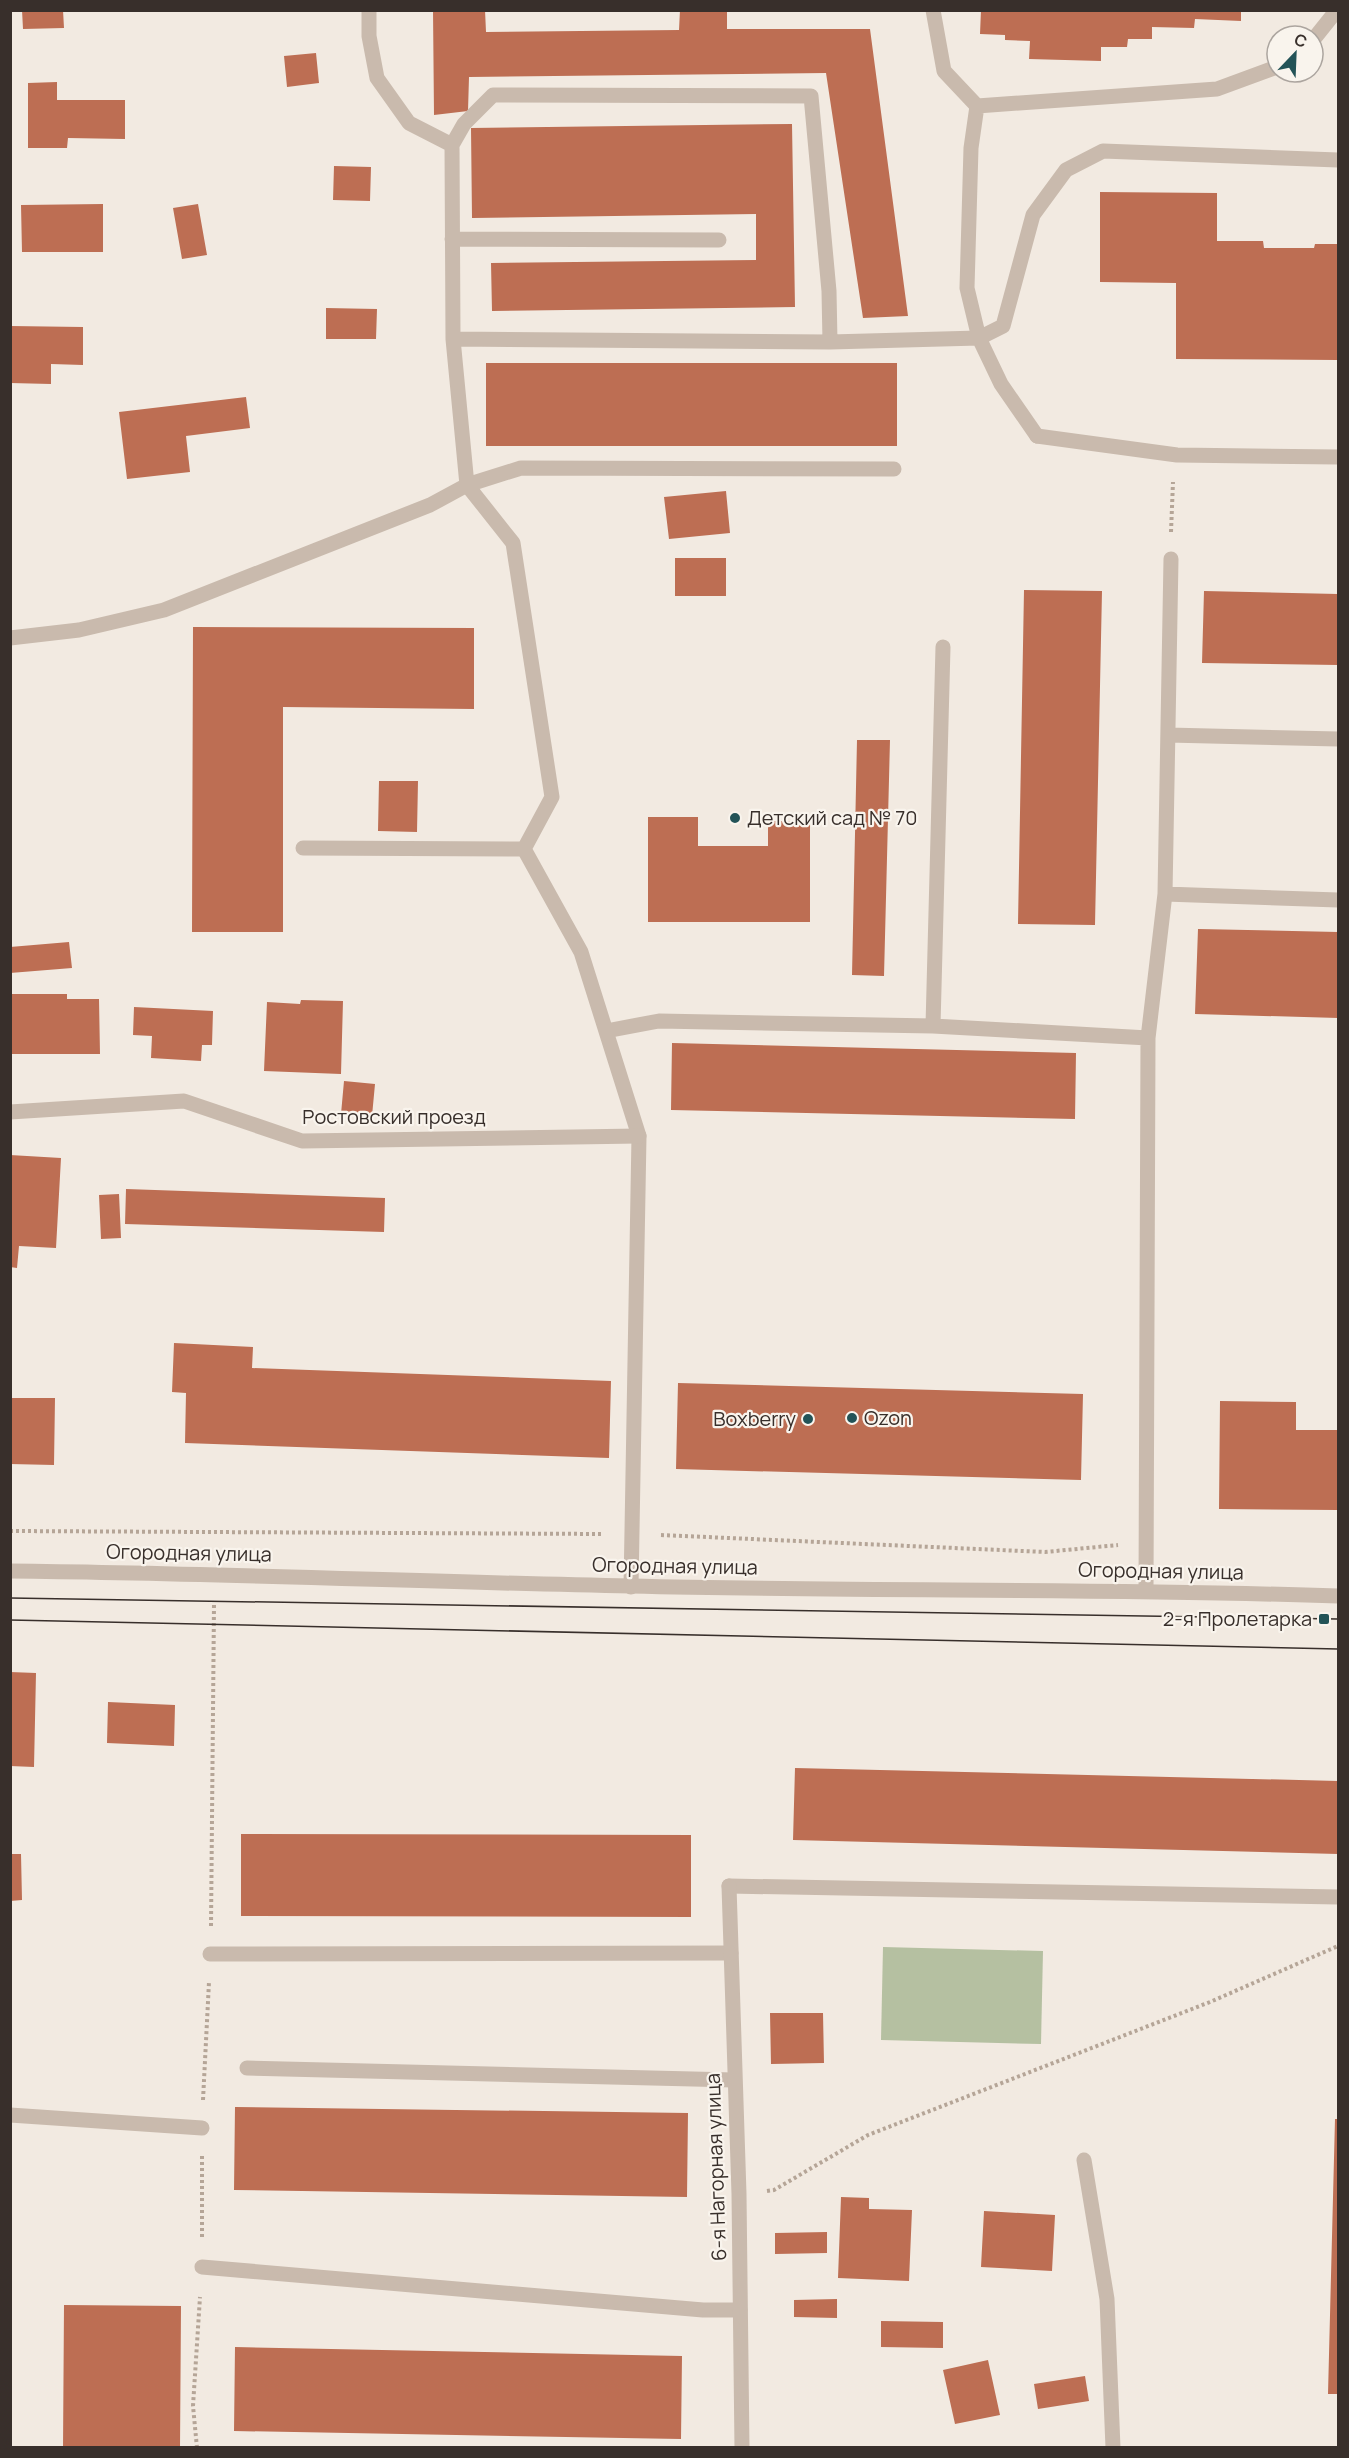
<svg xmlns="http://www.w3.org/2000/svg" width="1349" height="2458" font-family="Manrope,sans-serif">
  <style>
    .green { fill: #b5c0a1 }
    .building { fill: #bd6e53 }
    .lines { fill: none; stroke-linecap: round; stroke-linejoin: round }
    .path { stroke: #b5a597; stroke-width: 4; stroke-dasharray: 3 3; stroke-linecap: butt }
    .service { stroke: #c9baad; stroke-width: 15 }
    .minor { stroke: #c9baad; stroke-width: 15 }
    .tertiary { stroke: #c9baad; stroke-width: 15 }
    .tram { stroke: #382f2b; stroke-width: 1.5 }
    .poi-dot { fill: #235357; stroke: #f9f4ed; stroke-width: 2 }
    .labels { text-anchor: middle; stroke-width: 4.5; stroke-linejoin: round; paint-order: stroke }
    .poi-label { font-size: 20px; fill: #382f2b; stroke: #f9f4ed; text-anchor: start }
    .street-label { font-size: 20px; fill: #382f2b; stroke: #f9f4ed }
  </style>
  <rect width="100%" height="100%" fill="#f2eae1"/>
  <path class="green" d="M883 1947 1043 1951 1041 2044 881 2040Z"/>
  <path class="building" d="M22 10H63L64 28 23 29Z
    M433 10H485L486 32 679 30 680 10H727V29H870L908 316 863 318 826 73 469 77 468 111 434 115Z
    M981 10H1241V21L1195 19 1194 28 1152 27V39H1128L1127 47H1101V61L1029 59 1030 41 1005 40V35L980 34Z
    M316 53 319 83 287 87 284 56Z
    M57 82V100H125V139L68 138 67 148H28V83Z
    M792 124 795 307 492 311 491 263 756 260V214L472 218 471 128Z
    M334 166 371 167 370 201 333 200Z
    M1100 192 1217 193V241H1263L1264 248H1314L1315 244H1338V360L1176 359V283L1100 282Z
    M103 204V252H22L21 205Z
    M198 204 207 255 182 259 173 208Z
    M326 308 377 309 376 339H326Z
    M10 326 83 327V365L51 364V384L10 383Z
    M486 363H897V446H486Z
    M246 397 250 428 186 436 190 472 127 479 119 412Z
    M726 491 730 533 669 539 664 497Z
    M675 558H726V596H675Z
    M1024 590 1102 591 1095 925 1018 924Z
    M1204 591 1338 594V665L1202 663Z
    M193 627 474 628V709L283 707V932H192Z
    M857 740H890L884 976 852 975Z
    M379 781H418L417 832 378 831Z
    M648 817H698V846H768V821H810V922H648Z
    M1198 929 1338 932V1018L1195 1014Z
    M69 942 72 968 10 973V947Z
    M10 994H67V999H99L100 1054H10Z
    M301 1000 343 1001 341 1074 264 1071 267 1002 300 1004Z
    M134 1007 213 1011 212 1045H202L201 1061 151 1058 152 1036 133 1035Z
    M672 1043 1076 1053 1075 1119 671 1110Z
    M344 1081 375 1084 372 1116 341 1114Z
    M10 1155 61 1158 56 1248 19 1246 17 1268 10 1267Z
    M126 1189 385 1198 384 1232 125 1224Z
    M119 1194 121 1238 101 1239 99 1195Z
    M174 1343 253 1347 252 1368 611 1381 609 1458 185 1443 186 1393 172 1392Z
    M678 1383 1083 1394 1081 1480 676 1469Z
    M10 1398H55L54 1465 10 1464Z
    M1220 1401 1296 1402V1430H1338V1510L1219 1509Z
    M10 1672 36 1673 34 1767 10 1766Z
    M108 1702 175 1705 174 1746 107 1743Z
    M795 1768 1338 1781V1854L793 1840Z
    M241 1834 691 1835V1917L241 1916Z
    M10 1854H21L22 1900 10 1901Z
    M770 2013H823L824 2063 771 2064Z
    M235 2107 688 2113 687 2197 234 2190Z
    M1335 2119H1338V2394H1328Z
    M841 2197 869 2198V2209L912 2210 909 2281 838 2278Z
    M984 2211 1055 2215 1052 2271 981 2267Z
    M827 2232V2253L775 2254V2233Z
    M837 2299V2318L794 2317V2300Z
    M64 2305 181 2306 180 2448H63Z
    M881 2321 943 2322V2348L881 2347Z
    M235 2347 682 2356 681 2439 234 2431Z
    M988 2360 1000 2415 955 2424 943 2370Z
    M1085 2376 1089 2401 1038 2409 1034 2384Z"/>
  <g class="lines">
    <path class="path" d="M1171 532 1173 482
      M10 1531 602 1534
      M661 1535 1045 1552 1118 1545
      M211 1926 214 1604
      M203 2100 209 1982
      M202 2156V2238
      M767 2191 774 2190 868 2135 1210 2002 1338 1946
      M197 2448 193 2406 200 2297"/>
    <path class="service" d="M369 10V36L377 78 409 123 452 145
      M933 10 944 71 977 106 971 148 967 288 979 338 1001 384 1037 436
      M1313 40 1337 10
      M977 106 1217 89 1277 67
      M452 239 719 240
      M453 339 830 342 979 338 1003 326 1033 215 1066 170 1103 151 1338 160
      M10 638 79 630 164 610 430 505 467 485 521 468 894 469
      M1168 735 1338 739
      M303 848 524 849 581 952 639 1136 631 1587
      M524 849 552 797 513 543 467 485 453 339 452 145 464 124 493 95 811 96 829 291 830 342
      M1165 894 1338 900
      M933 1026 943 647
      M606 1031 659 1021 933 1026 1148 1038
      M1146 1591 1148 1038 1165 894 1171 559
      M729 1886 1338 1897
      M210 1954 731 1953
      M247 2068 734 2080
      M10 2115 202 2128
      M1084 2160 1107 2299 1113 2448
      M202 2267 703 2310H740"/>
    <path class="minor" d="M1037 436 1177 455 1338 457
      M10 1112 184 1101 302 1141 639 1136
      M729 1886 739 2194 742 2448"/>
    <path class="tertiary" d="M10 1571C218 1573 424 1582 631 1586 867 1592 1103 1588 1338 1596"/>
    <path class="tram" d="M10 1598 1338 1619
      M10 1620 1338 1649"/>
  </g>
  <g class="poi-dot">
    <circle cx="735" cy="818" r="6"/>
    <circle cx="852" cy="1418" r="6"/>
    <circle cx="808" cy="1419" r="6"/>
    <rect x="1318" y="1613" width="12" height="12" rx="3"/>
  </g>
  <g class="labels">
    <g class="poi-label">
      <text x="747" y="825">Детский сад № 70</text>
      <text x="864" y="1425">Ozon</text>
      <text x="796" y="1426" text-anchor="end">Boxberry</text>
      <text x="1312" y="1626" text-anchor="end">2-я Пролетарка</text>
    </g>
    <g class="street-label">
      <text x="394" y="1124">Ростовский проезд</text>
      <text transform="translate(189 1553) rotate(1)" y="7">Огородная улица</text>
      <text transform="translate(675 1566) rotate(1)" y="7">Огородная улица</text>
      <text transform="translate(1161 1571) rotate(1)" y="7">Огородная улица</text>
      <text transform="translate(716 2167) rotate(-92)" y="7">6-я Нагорная улица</text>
    </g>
  </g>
  <rect width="1349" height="2458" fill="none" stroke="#382f2b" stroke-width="24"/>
  <g transform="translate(1295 54) rotate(23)"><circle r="28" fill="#f9f4ed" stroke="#aca59f" stroke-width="1.5"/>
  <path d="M0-4.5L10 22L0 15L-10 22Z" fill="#235357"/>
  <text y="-9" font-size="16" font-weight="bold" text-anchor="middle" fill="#382f2b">С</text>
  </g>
</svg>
